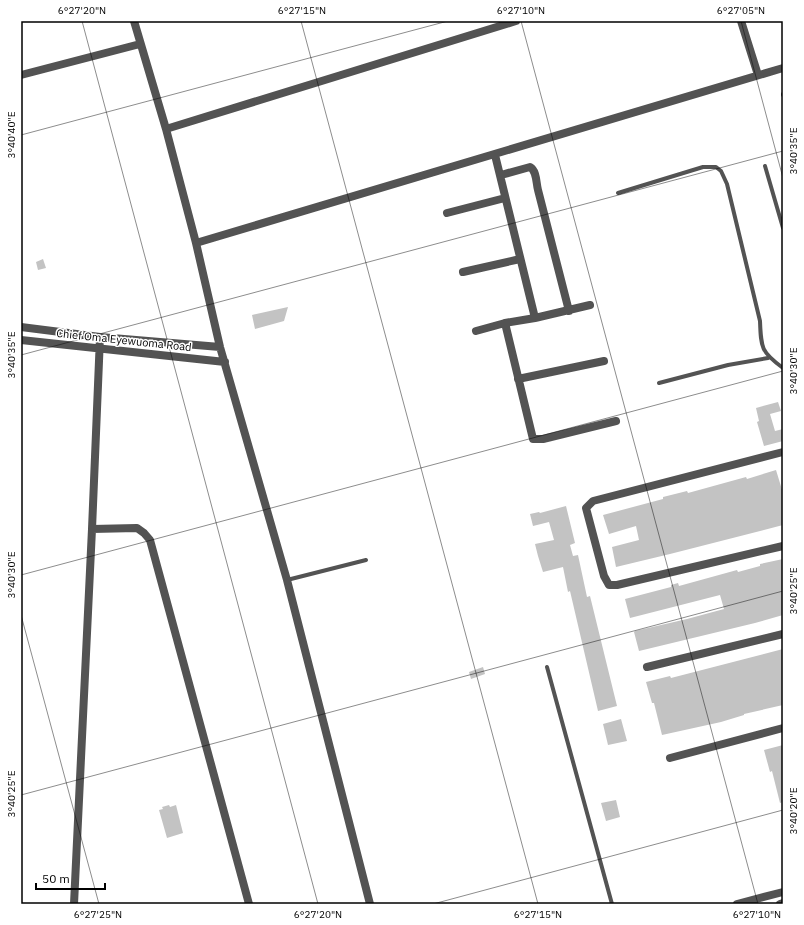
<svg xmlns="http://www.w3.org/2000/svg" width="804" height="925" font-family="'IBM Plex Sans',sans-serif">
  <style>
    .building { fill: #c3c3c3 }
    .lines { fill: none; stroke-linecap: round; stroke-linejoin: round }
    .lane { stroke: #535353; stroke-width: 4 }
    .street { stroke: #535353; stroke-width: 8 }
    .ticks { fill: none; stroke: #000; stroke-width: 1; stroke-opacity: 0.45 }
    .labels { text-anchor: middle; stroke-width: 3; stroke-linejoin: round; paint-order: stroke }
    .street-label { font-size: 11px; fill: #000; stroke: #fff }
    .neatline { fill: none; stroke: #000; stroke-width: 1.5 }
    .ticks-label { font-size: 10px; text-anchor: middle; fill: #000 }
  </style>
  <rect width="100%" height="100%" fill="#fff"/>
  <path class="building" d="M43 259 46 268 38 270 36 262Z
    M288 307 284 321 255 329 252 315Z
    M778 402 781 411 770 414 775 431 783 429V441L764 446 757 422 759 421 756 408Z
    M776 470 783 493V525L670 554 616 567 612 547 639 540 636 526 609 534 603 515 663 499V497L687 491 688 493 746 477 747 479Z
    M566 506 575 543 570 545 573 556 578 555 587 597 590 596 617 706 598 711 570 591 568 592 563 567 543 572 538 556 535 544 554 540 549 522 533 526 530 514 539 512 540 513Z
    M783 559V615L755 623 639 651 634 632 635 631 687 619 724 609 720 595 630 618 625 599 671 587V585L678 583 679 586 737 570 738 572 760 566V564Z
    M783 649V705L744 714V715L721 722 662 735 654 703H652L646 682 670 676 671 678Z
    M483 667 485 674 471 679 469 672Z
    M621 719 627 741 608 745 603 724Z
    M783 745V802L780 803 772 771 770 772 764 750Z
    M616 800 620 817 606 821 601 803Z
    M169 805 170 807 176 805 183 833 167 838 159 810 163 809 162 807Z"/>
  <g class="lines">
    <path class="lane" d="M783 94V95
      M765 166 783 228
      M618 193 703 167H716L721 171 727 184 760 321C761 348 761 352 783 368
      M659 383 728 365 768 358
      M287 580 366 560
      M547 667 612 904"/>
    <path class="street" d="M134 21 166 129 196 243 220 347 287 580 370 904
      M741 21 758 75
      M21 75 140 44
      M166 129 516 21
      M501 175 530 167C537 171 536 183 538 190L569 311
      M447 213 505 198
      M196 243 783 68
      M463 272 520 259
      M535 318 590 305
      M505 323 533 439H543L616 421
      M21 327 100 337 220 347
      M476 331 505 323 535 318 495 155
      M21 340 225 362
      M518 379 604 361
      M783 452 593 501 586 508 604 576 609 585H617L783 546
      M92 529 137 528 144 533 150 540 249 904
      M647 667 783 634
      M670 758 783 728
      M74 904 92 529 100 337
      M737 904 783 892
      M780 904 783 903"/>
  </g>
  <path class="ticks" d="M82 21 318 904M301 21 538 904M521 21 758 904M741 21 783 178M21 135 448 21M21 355 783 151M21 575 783 371M21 615 99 904M21 795 783 591M433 904 783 810"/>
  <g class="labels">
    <g class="street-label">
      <text transform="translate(124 340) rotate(6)" y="4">Chief Oma Eyewuoma Road</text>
    </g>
  </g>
  <rect width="804" height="925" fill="none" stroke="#ffffff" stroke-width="44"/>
  <path d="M36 883v6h69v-6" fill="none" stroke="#000000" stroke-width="2"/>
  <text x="42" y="883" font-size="12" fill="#000000" stroke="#ffffff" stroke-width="3" paint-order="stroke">50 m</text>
  <rect x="22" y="22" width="760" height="881" class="neatline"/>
  <g class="ticks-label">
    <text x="82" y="14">6°27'20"N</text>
    <text x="302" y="14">6°27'15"N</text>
    <text x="521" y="14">6°27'10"N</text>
    <text x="741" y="14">6°27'05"N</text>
    <text transform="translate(11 135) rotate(-90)" y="4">3°40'40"E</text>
    <text transform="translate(793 151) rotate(-90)" y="4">3°40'35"E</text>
    <text transform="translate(11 355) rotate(-90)" y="4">3°40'35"E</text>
    <text transform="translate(793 371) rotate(-90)" y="4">3°40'30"E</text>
    <text transform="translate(11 575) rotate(-90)" y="4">3°40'30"E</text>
    <text transform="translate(793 591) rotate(-90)" y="4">3°40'25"E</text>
    <text transform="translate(11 794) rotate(-90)" y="4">3°40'25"E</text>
    <text transform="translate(793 811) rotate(-90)" y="4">3°40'20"E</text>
    <text x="98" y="918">6°27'25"N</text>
    <text x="318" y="918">6°27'20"N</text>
    <text x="538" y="918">6°27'15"N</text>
    <text x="757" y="918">6°27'10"N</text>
  </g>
</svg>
